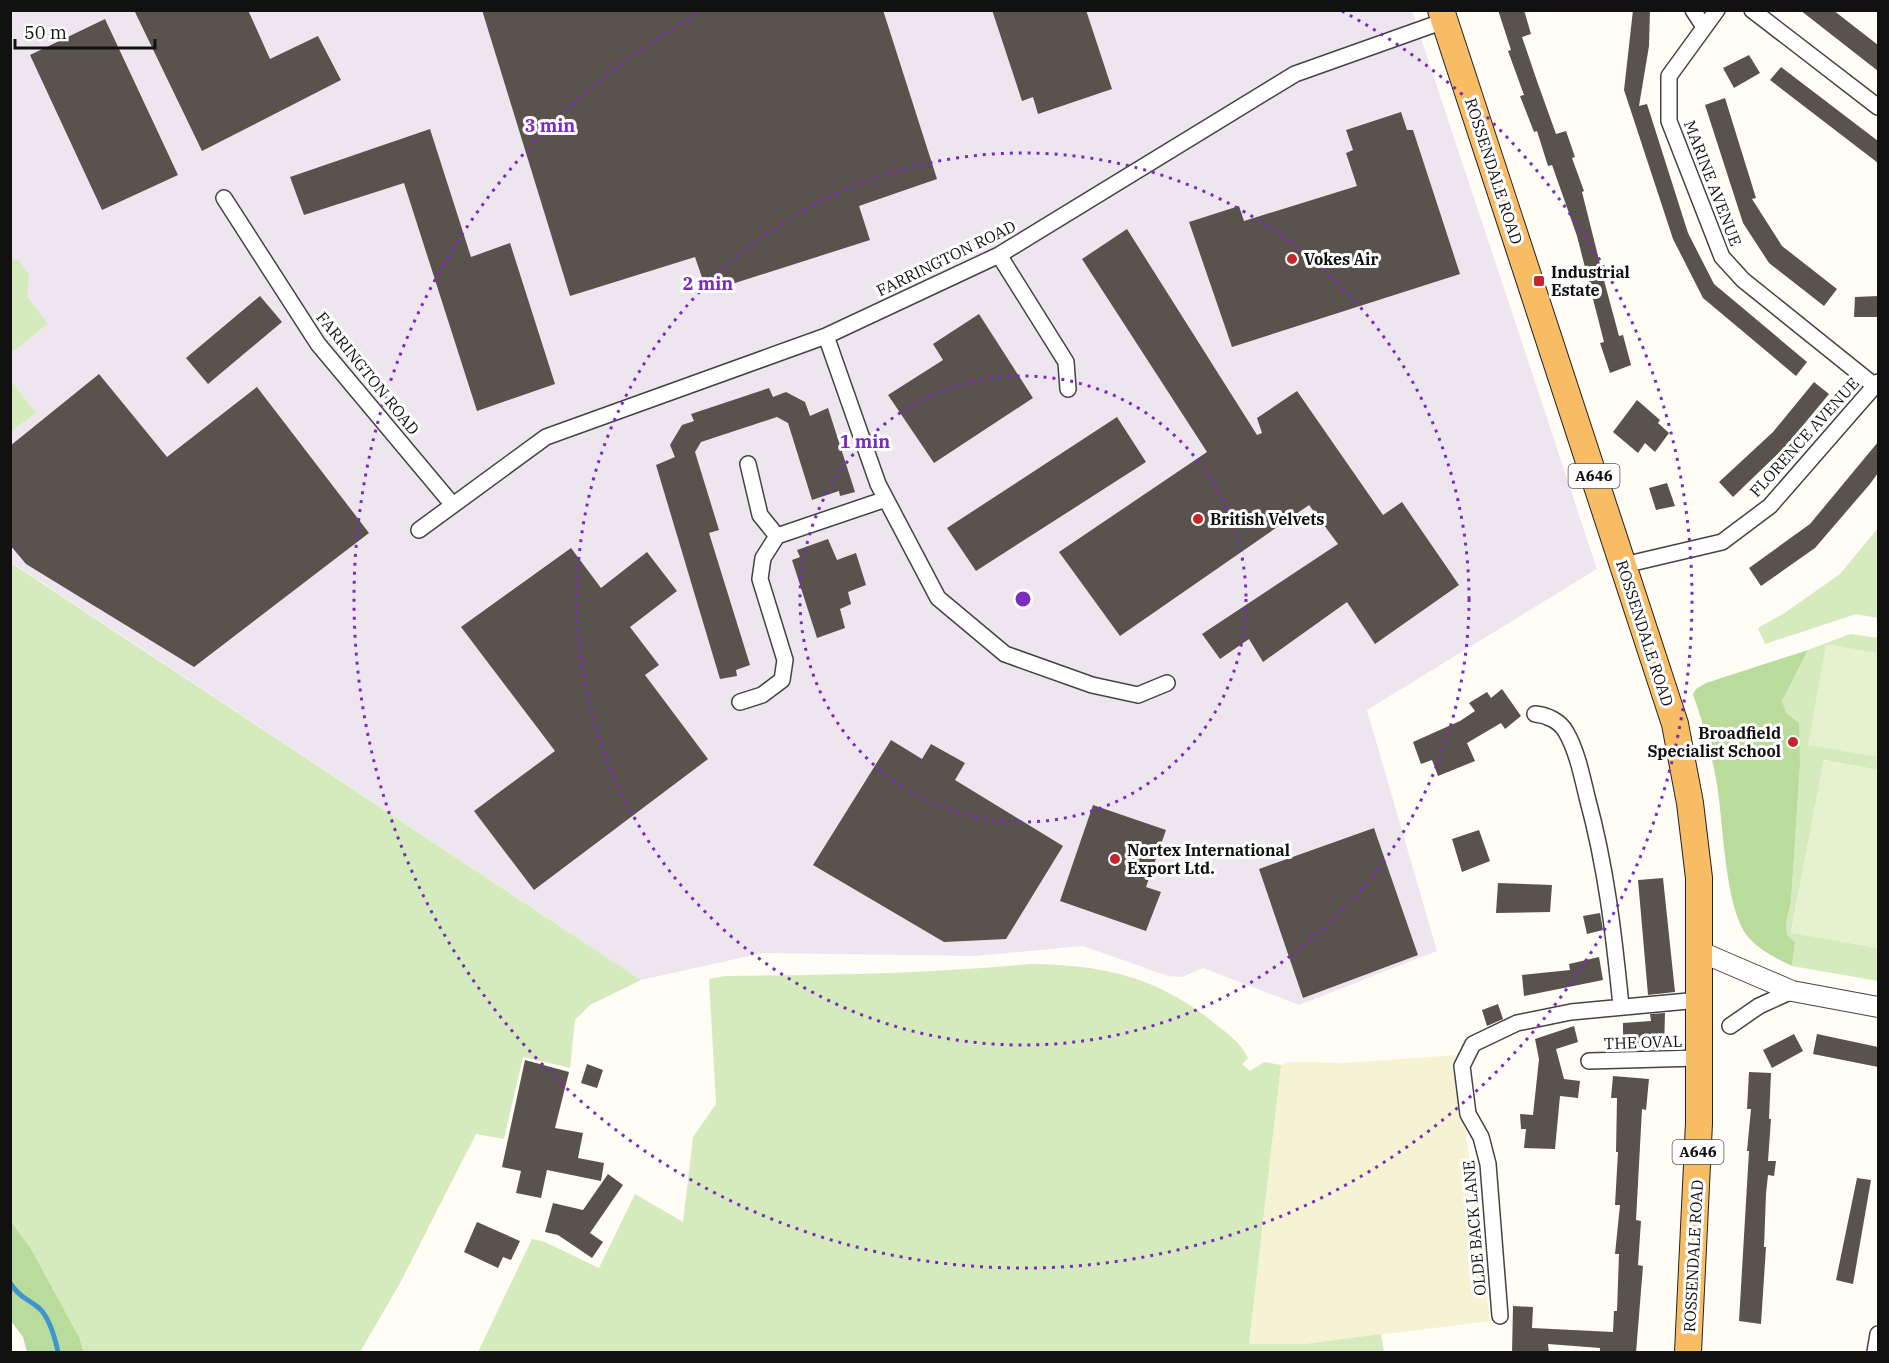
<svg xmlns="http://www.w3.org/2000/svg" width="1889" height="1363" font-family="'IBM Plex Serif',serif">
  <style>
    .industrial { fill: #eee6ef }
    .farmland { fill: #f6f3d4 }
    .green { fill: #d5ebbd }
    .forest { fill: #b9dc9c }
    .pitch { fill: #e6f2cf }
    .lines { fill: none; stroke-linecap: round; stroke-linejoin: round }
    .stream { stroke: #3f96cf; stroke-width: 5 }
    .building { fill: #5a524d }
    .minor-casing { stroke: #444; stroke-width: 18 }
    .tertiary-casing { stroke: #444; stroke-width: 22 }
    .trunk-casing { stroke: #222; stroke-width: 28 }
    .minor { stroke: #fff; stroke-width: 15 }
    .tertiary { stroke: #fff; stroke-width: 20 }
    .trunk { stroke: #f7bc64; stroke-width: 26 }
    .ring { fill: none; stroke: #7b2cbf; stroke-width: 3; stroke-dasharray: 3 6 }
    .poi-dot { fill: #c4262e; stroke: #fff; stroke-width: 2 }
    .labels { text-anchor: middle; stroke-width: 6; stroke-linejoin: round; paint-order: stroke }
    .shield { fill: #fff; stroke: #585858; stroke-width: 1.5 }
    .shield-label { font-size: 15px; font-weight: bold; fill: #111 }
    .street-label { font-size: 16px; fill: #111; stroke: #fff }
    .poi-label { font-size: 16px; font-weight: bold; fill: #111; stroke: #fff; text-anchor: start }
    .centre { fill: #7b2cbf; stroke: #fff; stroke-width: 3 }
    .ring-label { font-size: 18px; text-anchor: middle; font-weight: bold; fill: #7b2cbf; stroke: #fff; stroke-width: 6; stroke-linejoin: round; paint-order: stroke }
  </style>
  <rect width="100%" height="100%" fill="#fffdf5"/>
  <path class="industrial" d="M11 11H1412L1597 569 1367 710 1437 951 1299 1005 1203 968 1182 977 1168 976 1083 946 976 956 763 953 641 980 11 562V432L36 413 11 380V353L48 324 27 296 18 260 11 258Z"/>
  <path class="farmland" d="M1456 1055 1490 1321 1305 1344H1249L1281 1065 1289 1062 1345 1063Z"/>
  <path class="green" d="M11 258 18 260 29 275 27 296 48 324 11 353Z
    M11 380 36 413 11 432 10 380Z
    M1878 528V618L1856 614 1765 644 1758 628 1786 612 1840 574Z
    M10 562 641 980 590 1005 575 1020 570 1068 523 1057 504 1139 476 1134 399 1285 360 1352H84L79 1337 30 1247 11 1222Z
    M1850 634 1878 638V770L1824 760 1791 932 1878 948V981L1792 966 1795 942 1787 935 1786 923 1791 902 1800 765 1782 701 1808 650Z
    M1029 964C1105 965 1156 976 1217 1025 1229 1035 1241 1043 1248 1058L1242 1064 1250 1071 1264 1062 1281 1065 1249 1344H1305L1381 1334 1384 1352H478L532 1239 545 1242 599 1268 635 1194 683 1222 693 1137 716 1104 709 979 725 976C827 975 928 974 1029 964Z"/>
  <path class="forest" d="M1808 650 1782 701 1786 713 1799 723 1800 765 1791 902 1786 923 1787 935 1795 942 1792 966C1778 959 1761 951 1750 939 1723 911 1724 814 1715 774 1710 747 1702 720 1693 694L1696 689 1706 683Z
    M11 1222 30 1247 79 1337 84 1352H27L23 1337 11 1321Z"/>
  <path class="pitch" d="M1826 644 1878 653V757L1808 745Z
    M1824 760 1878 770V948L1791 933Z"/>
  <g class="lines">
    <path class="stream" d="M10 1283C20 1298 27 1298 39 1308 50 1318 55 1338 58 1352"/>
  </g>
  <path class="building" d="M134 10H248L270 59 318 36 341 80 202 151Z
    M482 10H883L937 179 859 206 870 240 707 292 695 257 570 296Z
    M992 10H1086L1112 89 1038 114 1033 97 1022 101Z
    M1498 10H1524L1531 34 1522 37 1537 81 1556 134 1566 131 1575 157 1572 158 1584 191 1582 192 1605 284 1619 336 1623 335 1631 365 1610 373 1600 343 1604 342 1577 236 1552 165 1548 166 1537 131 1534 132 1520 96 1524 95 1508 51 1511 50Z
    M1633 10H1650L1649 46 1639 106 1647 104 1688 233 1714 284 1807 362 1796 376 1703 298 1673 239 1624 90Z
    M1800 10H1833L1878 45V71Z
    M105 19 178 175 102 210 30 55Z
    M1749 55 1760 73 1734 88 1723 68Z
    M1781 67 1878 141V163L1770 80Z
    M1725 98 1756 198 1752 199 1782 246 1837 289 1824 306 1769 263 1743 223 1705 105Z
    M1401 112 1407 130H1413L1460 274 1232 347 1189 222 1239 206 1244 221 1357 186 1346 153 1353 150 1346 130Z
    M430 129 471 257 510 243 555 384 477 411 404 183 304 215 290 177Z
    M1127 229 1257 435 1262 433 1257 418 1297 391 1383 515 1402 502 1459 585 1375 644 1347 602 1263 662 1249 639 1220 659 1202 634 1338 544 1309 505 1120 636 1059 552 1207 452 1082 259Z
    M260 296 282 322 208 384 186 358Z
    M1878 296V317H1854L1855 297Z
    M979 314 1033 398 934 463 888 395 943 360 933 344Z
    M99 374 167 457 257 387 369 533 194 667 26 564 10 545V446Z
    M1814 382 1829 394 1785 447 1733 497 1719 482 1773 432Z
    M769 388 773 397 786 392 805 402 810 416 828 408 855 492 840 496 839 491 812 500 788 423 777 417 701 442 695 452 719 530 709 533 750 665 736 670 737 676 720 679 656 465 675 457 670 445 682 425 694 421 691 414Z
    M1637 400 1660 420 1658 423 1669 433 1655 452 1645 443 1638 453 1613 432Z
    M1117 417 1146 462 976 571 947 528Z
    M1878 442V473L1870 484 1815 548 1761 586 1749 568 1810 524Z
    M1667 483 1675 506 1656 510 1649 488Z
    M828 539 837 560 856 553 866 585 848 592 851 604 840 609 845 628 817 638 792 560 800 557 797 550Z
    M571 548 601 588 647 552 677 591 630 627 659 665 645 675 708 759 534 890 474 811 555 751 461 627Z
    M1502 689 1521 716 1505 729 1501 723 1467 743 1475 761 1438 776 1432 760 1421 764 1413 742 1460 721 1475 711 1469 703 1487 692 1491 698Z
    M891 740 922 759 931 744 965 763 955 780 1063 846 1006 939 944 942 813 865Z
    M1093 805 1166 830 1146 887 1161 892 1146 931 1060 901Z
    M1374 828 1418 955 1303 998 1259 869Z
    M1479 830 1490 861 1462 872 1452 839Z
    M1663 878 1675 992 1648 995 1638 880Z
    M1498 883 1552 885 1550 912 1496 913Z
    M1600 913 1603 930 1587 934 1583 916Z
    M1599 957 1603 980 1524 996 1522 975 1570 970 1569 964Z
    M1498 1004 1503 1019 1487 1026 1482 1010Z
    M1665 1013 1664 1049H1653L1652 1038H1641V1047H1623V1023L1651 1021 1650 1014Z
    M1574 1026 1578 1042 1556 1049 1564 1079 1580 1081 1578 1098 1560 1096 1555 1149 1524 1148 1526 1129H1521L1520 1114 1533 1115 1539 1059 1535 1039Z
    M1794 1034 1803 1051 1772 1068 1763 1050Z
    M1817 1034 1878 1047V1067L1813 1054Z
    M525 1060 569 1072 555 1128 583 1133 578 1158 604 1163 601 1181 547 1170 541 1198 516 1193 521 1171 502 1167Z
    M587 1064 603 1070 597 1088 581 1083Z
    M1749 1072 1771 1073 1769 1119H1771L1768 1161H1776L1774 1176 1768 1175 1766 1194 1764 1247H1766L1761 1324 1739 1321 1749 1151H1747L1751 1109H1747Z
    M1613 1076 1649 1079 1646 1110 1642 1109 1636 1220 1641 1221 1638 1265 1643 1266 1636 1353H1600V1348L1548 1344 1549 1353H1512L1513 1306 1533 1307 1532 1328 1613 1332 1614 1311H1617L1619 1254H1615L1620 1205H1615L1618 1152H1616L1617 1098H1611Z
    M608 1174 623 1185 590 1233 603 1242 592 1258 558 1235 545 1232 553 1203 583 1210Z
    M1857 1178 1871 1180 1853 1284 1836 1280Z
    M477 1222 520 1241 511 1260 503 1257 498 1268 464 1252Z"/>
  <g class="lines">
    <g class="minor-casing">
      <path id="minor" d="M1693 10 1704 27
        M1717 10 1669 76V121L1722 257 1743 280 1875 386
        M1752 10 1878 107
        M224 198 318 344 452 504
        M999 255 1066 362 1068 389
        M826 336 878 484 938 598 1005 654 1092 685 1138 695 1167 683
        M748 464 760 515 777 536
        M419 530 546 437 826 336 999 255 1295 74 1444 21
        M1624 565 1722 542 1770 506 1878 382
        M740 702 762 695 782 680 785 660 760 579 763 558 777 536 886 499
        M1535 714C1547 715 1560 721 1566 732 1577 751 1582 776 1587 797 1606 866 1614 935 1621 1006
        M1730 1026 1759 1006 1792 991
        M1589 1061 1698 1058
        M1500 1316 1488 1164 1481 1137 1468 1114 1462 1066 1473 1044 1517 1023 1571 1012 1699 1000
        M1875 1352 1878 1334"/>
    </g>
    <g class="tertiary-casing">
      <path id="tertiary" d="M1701 952 1792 991 1878 1007"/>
    </g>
    <g class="trunk-casing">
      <path id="trunk" d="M1441 10 1675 724 1690 803 1699 878V1123L1688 1352"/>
    </g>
    <use href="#minor" class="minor"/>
    <use href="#tertiary" class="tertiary"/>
    <use href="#trunk" class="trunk"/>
  </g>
  <g class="ring">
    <circle cx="1023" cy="599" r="223"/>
    <circle cx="1023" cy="599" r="446"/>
    <path d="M1342 11A669 669 0 1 1 704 11"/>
  </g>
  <g class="poi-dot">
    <circle cx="1292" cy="259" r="6"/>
    <rect x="1533" y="275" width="12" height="12" rx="3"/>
    <circle cx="1198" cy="519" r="6"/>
    <circle cx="1793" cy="742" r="6"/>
    <circle cx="1115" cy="859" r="6"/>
  </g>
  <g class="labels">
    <g class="shield">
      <rect x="1568.5" y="464" width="51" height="24" rx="4.5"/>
      <rect x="1672.5" y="1140" width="51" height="24" rx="4.5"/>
    </g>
    <g class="shield-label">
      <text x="1594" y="481">A646</text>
      <text x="1698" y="1157">A646</text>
    </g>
    <g class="street-label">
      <text transform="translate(1494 171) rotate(72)" y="6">ROSSENDALE ROAD</text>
      <text transform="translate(1713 183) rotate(69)" y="6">MARINE AVENUE</text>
      <text transform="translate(946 258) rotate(-26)" y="6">FARRINGTON ROAD</text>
      <text transform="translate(368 373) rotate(51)" y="6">FARRINGTON ROAD</text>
      <text transform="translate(1804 437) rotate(-48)" y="6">FLORENCE AVENUE</text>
      <text transform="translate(1645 633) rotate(72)" y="6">ROSSENDALE ROAD</text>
      <text transform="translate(1643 1042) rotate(-2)" y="6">THE OVAL</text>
      <text transform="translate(1474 1228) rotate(-95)" y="6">OLDE BACK LANE</text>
      <text transform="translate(1693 1256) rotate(-87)" y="6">ROSSENDALE ROAD</text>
    </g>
    <g class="poi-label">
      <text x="1304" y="265">Vokes Air</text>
      <text x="1551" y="278">Industrial<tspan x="1551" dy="18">Estate</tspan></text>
      <text x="1210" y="525">British Velvets</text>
      <text x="1781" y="739" text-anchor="end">Broadfield<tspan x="1781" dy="18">Specialist School</tspan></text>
      <text x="1127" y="856">Nortex International<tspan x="1127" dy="18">Export Ltd.</tspan></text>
    </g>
  </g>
  <circle cx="1023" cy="599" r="9" class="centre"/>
  <g class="ring-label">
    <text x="550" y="132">3 min</text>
    <text x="708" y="290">2 min</text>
    <text x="865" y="448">1 min</text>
  </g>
  <rect width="1889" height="1363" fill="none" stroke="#111111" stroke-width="24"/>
  <path d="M15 39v9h140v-9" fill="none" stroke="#111111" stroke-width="3"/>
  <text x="24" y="39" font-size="18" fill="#111111" stroke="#ffffff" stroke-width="4.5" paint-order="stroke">50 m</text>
</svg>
